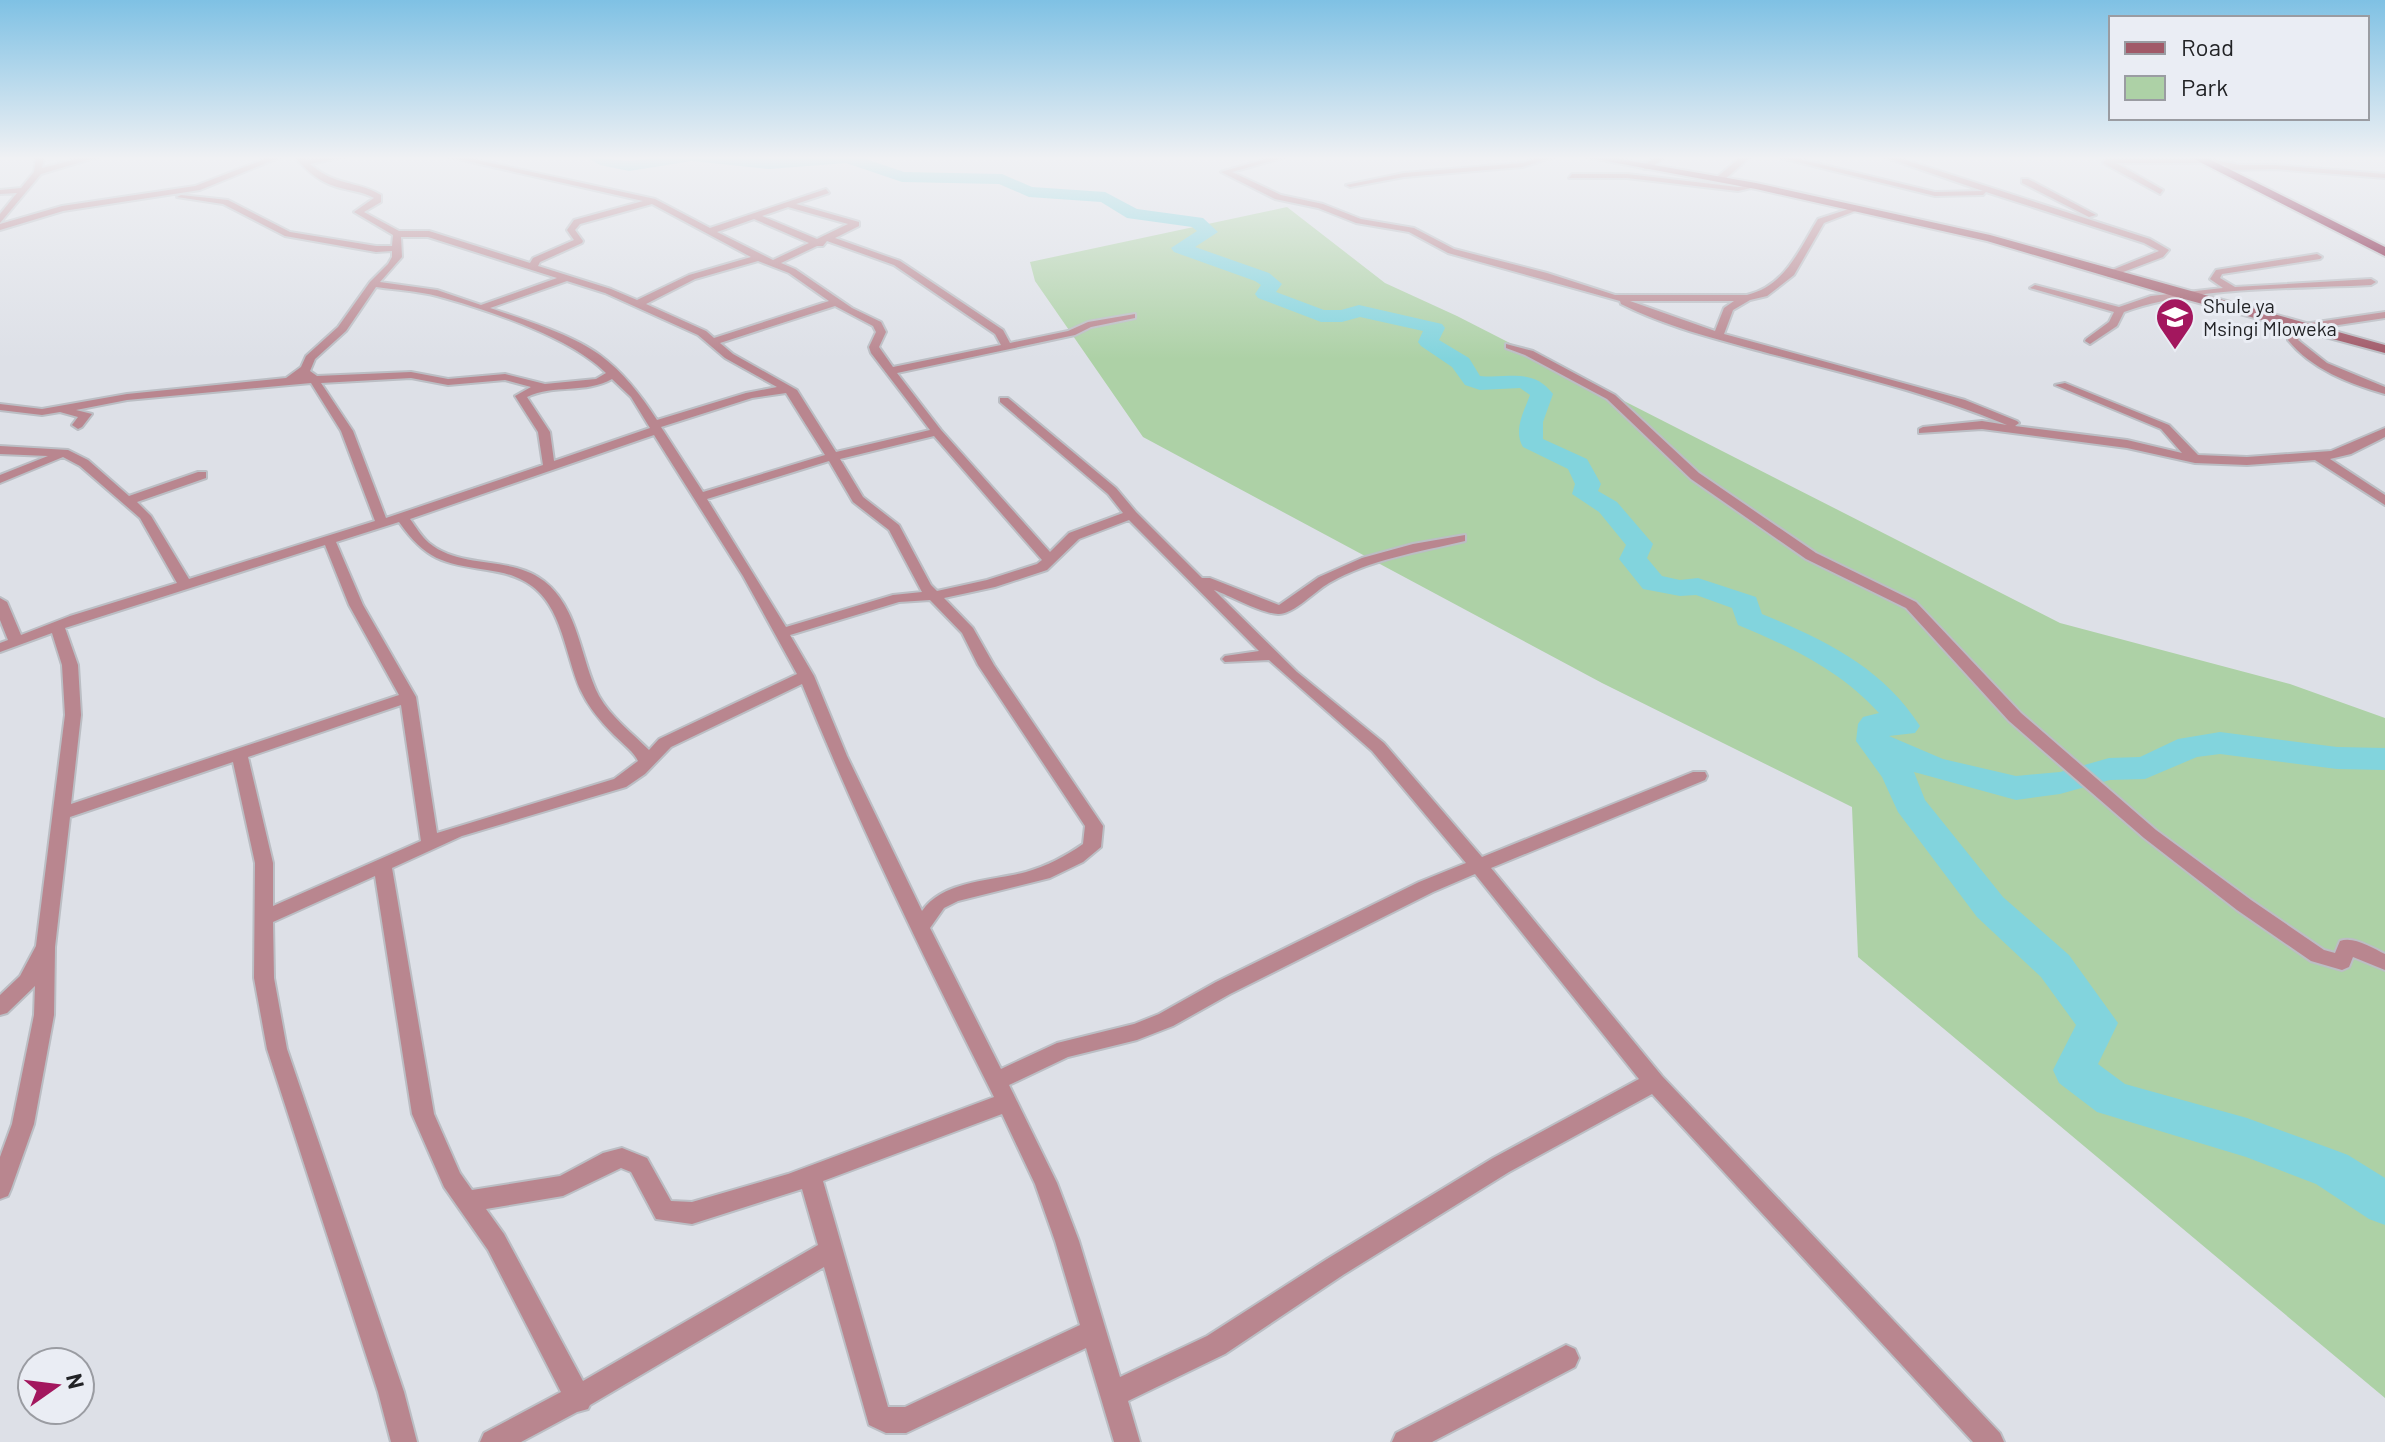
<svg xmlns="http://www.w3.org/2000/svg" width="2385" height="1442" font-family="Barlow,sans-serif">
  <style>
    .green { fill: #add1a6 }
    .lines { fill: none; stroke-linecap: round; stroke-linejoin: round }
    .river { fill: #82d4dd; fill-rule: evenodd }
    .street-casing { stroke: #bbbec4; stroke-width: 4 }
    .secondary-casing { stroke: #bbbec4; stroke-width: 4 }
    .highway-casing { stroke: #bbbec4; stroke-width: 4 }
    .street { fill: #b9868f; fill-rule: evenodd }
    .secondary { fill: #a15968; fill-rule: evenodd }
    .highway { fill: #7c1137; fill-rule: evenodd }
    .labels { text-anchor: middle; stroke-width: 6; stroke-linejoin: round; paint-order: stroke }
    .far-poi-label { font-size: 20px; fill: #222326; stroke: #eaedf4; text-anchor: start }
  </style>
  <rect width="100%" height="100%" fill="#dde0e7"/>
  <path class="green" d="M1287 207 1385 283 1457 316 2060 623 2290 684 2385 718V1398L1858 957 1852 807 1602 683 1143 437 1035 281 1030 262Z"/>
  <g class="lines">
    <path class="river" d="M586 157 629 161 665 157H860L904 172 1002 174 1032 187 1105 192 1137 209 1203 218 1218 232 1195 247 1269 273 1282 284 1276 292 1324 310H1341L1359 305 1442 324 1445 328 1439 340 1469 358 1480 376C1509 379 1533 367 1553 394L1543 422V439L1587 459 1601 484 1598 491 1617 502 1653 544 1647 558 1662 576 1680 580 1698 578 1756 597 1762 614C1825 640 1882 667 1920 726L1915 733 1889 736 1943 759 2016 776 2060 772 2109 758 2140 757 2178 739 2220 732 2337 747 2385 748V770L2337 769 2220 754 2197 757 2145 779 2110 780 2060 794 2016 800 1914 772 1925 800 2003 897 2069 955 2118 1023 2098 1064 2125 1084 2247 1118 2332 1149 2348 1155 2385 1178V1225L2369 1219 2316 1184 2246 1157 2097 1112 2059 1083 2053 1070 2076 1025 2041 977 1977 917 1898 812 1882 777 1856 741 1858 724 1863 717 1879 713C1840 670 1791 647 1738 625L1732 608 1696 595 1680 596 1643 589 1619 559 1626 545 1599 512 1572 494 1575 484 1568 469 1523 447C1513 431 1524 411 1530 395L1520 388 1480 390 1465 385 1452 367 1421 346 1418 342 1423 331 1360 317 1342 322H1321L1258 298 1255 294 1261 285 1255 281 1174 252 1171 248 1197 231 1192 227 1127 218 1101 202 1029 197 999 184 902 182 846 163 769 169 692 161 629 171 600 165Z"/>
    <g class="street-casing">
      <path id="street" d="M36 157H44L42 168 84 157H98L41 174 0 223V214L17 193 0 194V190L21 188 34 172Z
        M270 157H281L200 190 63 211 0 230V224L62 206 195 186Z
        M295 157H303L306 160 344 157 310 164C336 187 356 180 381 195V202L364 212 399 231H429L530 263 533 258 574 240 567 230 574 220 643 201 449 157H464L655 199 710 228 826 189 829 193 796 204 859 222V226L835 238 900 261 1003 330 1010 343 1068 331 1088 322 1135 314V318L1091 327 1075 335 897 373 941 430 1050 552 1069 533 1123 513 1108 494 1000 402V398H1008L1116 488 1136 512 1202 578H1210L1279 605 1319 577 1362 558 1413 544 1465 535V541C1419 552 1371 559 1329 583 1315 591 1293 615 1278 614 1260 613 1231 596 1214 590L1297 672 1384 743 1482 857 1693 772H1705L1707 776 1705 780 1491 868 1662 1076 2000 1433 2004 1442H1973L1652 1094 1509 1172 1343 1275 1225 1354 1128 1401 1140 1442H1114L1086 1348 906 1433H886L869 1425 824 1267 590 1405 588 1409 577 1412 521 1442H480L484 1433 561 1392 488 1250 444 1187 412 1114 375 876 273 922 274 978 287 1049 404 1392 417 1442H391L378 1392 267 1049 254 978 255 863 233 762 70 817 55 947 54 1015 34 1124 11 1189 8 1196 0 1199V1157L12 1124 34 1015 35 986 7 1013 0 1015V995L20 976 36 946 65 715 62 665 52 633 0 652V643L8 640 0 620V598L7 602 21 635 70 616 177 583 140 518 80 466 63 457 0 483V475L48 456 0 454V446L68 450 88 460 129 496 198 472H206V478L137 502 151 516 189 579 375 521 341 431 311 383 127 400 76 410 92 414 82 427 78 429 72 425 78 417 60 412 42 415 0 410V404L42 409 127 394 286 378 301 367 306 356 338 327 370 282 388 264 392 257V251L376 252 285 236 223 204 177 197 181 195 228 200 290 232 376 246H392L393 235 354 212 374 198C362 191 350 191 337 187 319 182 306 170 295 157ZM652 204 751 257 689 275 637 300 611 289 538 266 540 262 582 243 583 241 575 230 580 224ZM788 207 848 224 817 239 762 216ZM754 219 809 243 773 260 717 232ZM401 237H428L557 278 481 305 437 290 380 282 402 257ZM827 241 894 265 995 334 1001 345 893 367 879 347 886 332 881 322 852 308 795 269 781 263 817 246H823ZM758 261 789 273 829 301 714 338 706 331 646 304 695 279ZM567 281 605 293 698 335 725 358 777 387 746 393 657 420C641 395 623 372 600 355 573 335 523 319 490 308ZM376 287C396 290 418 291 437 296 488 310 570 337 606 373L596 379 545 384 505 374 448 379 411 372 317 376 310 371 315 359 346 331ZM835 306 873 326 876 332 869 347 871 353 930 430 836 452 797 390 733 354 720 343ZM411 378 448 385 505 380 531 387 515 396 538 432 543 465 386 518 353 431 321 383ZM612 379 631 397 650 428 554 461 550 432 527 397C554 384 586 394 612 379ZM786 393 825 455 703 492 661 427 752 398ZM654 435 743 576 797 674 659 739 649 750C632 733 611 717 599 696 580 659 579 608 544 581 510 555 462 570 429 543 421 536 416 527 410 519ZM934 436 1042 560 1037 564 987 580 937 591 931 585 899 525 863 497 840 459ZM829 461 853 502 889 530 922 592 893 595 786 627 707 499ZM1129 520 1259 651 1225 656 1222 659 1225 662 1269 660 1372 751 1466 863 1419 882 1216 982 1159 1014 1134 1024 1057 1043 1001 1069 930 928 944 908 958 901 1050 878 1083 862 1101 847 1103 826 994 665 973 628 944 598 995 587 1047 570 1079 539ZM399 522C426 560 442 563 487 570 499 572 511 574 522 580 563 600 564 654 581 691 589 708 601 722 614 735 622 743 635 753 638 761L614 779 437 833 416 697 363 605 336 542ZM325 545 349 605 399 695 71 804 81 715 78 665 65 628ZM930 600 962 633 978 665 1085 826 1083 844C1066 856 1047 866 1026 872 992 881 943 880 922 911L847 756 814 676 790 635 899 602ZM802 684C859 825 926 962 994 1097L788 1174 692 1202 671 1201 647 1158 622 1148 603 1153 560 1176 472 1190 460 1173 434 1114 392 868 462 836 626 787 645 774 671 747ZM401 705 421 841 273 906V863L248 757ZM1475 874 1639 1079 1493 1158 1327 1259 1207 1336 1120 1377 1079 1241 1057 1183 1009 1085 1068 1057 1137 1040 1173 1026 1230 994 1433 892ZM1002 1114 1035 1184 1055 1241 1080 1325 905 1407H888L823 1181ZM621 1168 631 1172 656 1219 692 1224 802 1189 818 1245 583 1381 504 1234 486 1209 563 1196Z
        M1272 157H1286L1232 172 1281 195 1323 204 1361 219 1414 228 1454 249 1547 273 1615 295H1747C1785 286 1799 250 1818 219L1858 206V210L1824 223 1794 275 1767 296 1750 300 1733 310 1724 334 1965 400 2017 421 2019 423 2015 426 2127 440 2182 453 2161 429 2055 385 2065 383 2169 425 2198 455 2247 457 2331 451 2385 428V437L2351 454 2330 459 2385 495V505L2315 460 2247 465 2195 463 2127 448 1982 429 1919 433V429L1923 427 1982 421 2007 425C1928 392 1843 373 1760 351 1713 338 1664 326 1621 304L1620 301 1448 253 1409 232 1356 223 1318 208 1275 199 1221 172ZM1630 301H1734L1724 308 1715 331Z
        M1541 157H1554L1522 167 1404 177 1350 187 1346 185 1404 173 1522 163Z
        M1656 157H1665L1650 169H1644V165Z
        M1741 157H1750L1723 181H1717V177Z
        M1791 157 1935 192 1983 191 1884 157H1896L2150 239 2169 250 2163 257 2110 277 2107 276V272L2159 251 2144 243 1986 192 1983 195 1935 196 1781 158Z
        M2106 159H2210L2240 165H2275L2385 174V178L2275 169 2228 170 2224 168 2226 166 2210 163H2116L2163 190 2160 194 2103 163Z
        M1572 174H1627L1738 187 1756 184 1760 186 1738 191 1627 178H1569Z
        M2022 179H2028L2096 215 2089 217 2022 183Z
        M2317 254 2322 257 2320 259 2222 274 2220 278 2235 287 2371 279 2376 282 2371 285C2294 289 2196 286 2124 312L2117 326 2090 344 2085 341 2086 339 2109 322 2114 312 2030 288 2035 285 2119 307 2151 296 2223 288 2210 279 2216 270Z
        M2385 312V318L2305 330 2298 340 2327 363 2385 387V394C2350 384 2311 369 2288 340L2297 325Z
        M1506 344 1533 351 1615 395 1699 473 1816 553 1916 602 2021 713 2156 830 2251 900 2324 950 2335 953 2340 941C2354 936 2372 948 2385 954V970L2353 957 2349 967 2342 970 2311 961 2237 910 2144 838 2009 721 1906 608 1806 559 1691 479 1607 399 1525 355 1506 348Z
        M1566 1345 1575 1349 1579 1358 1575 1367 1432 1442H1392L1396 1433Z"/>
    </g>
    <g class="secondary-casing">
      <path id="secondary" d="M1585 157H1608L1756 183 1990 235 2385 345V353L2173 296 1987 241 1756 189Z"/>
    </g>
    <g class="highway-casing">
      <path id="highway" d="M2190 157H2205L2385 247V256Z"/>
    </g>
    <use href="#street" class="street"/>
    <use href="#secondary" class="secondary"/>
    <use href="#highway" class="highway"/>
  </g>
  <linearGradient id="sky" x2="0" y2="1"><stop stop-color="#7fc1e4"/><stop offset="0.44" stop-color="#f0f1f4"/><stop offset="1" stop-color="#f0f1f4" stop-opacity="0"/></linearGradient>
  <rect width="2385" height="359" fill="url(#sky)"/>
  <defs>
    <g id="school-pin" transform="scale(2)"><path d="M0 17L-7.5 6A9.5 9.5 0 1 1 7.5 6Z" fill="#a3175e" stroke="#eaedf4"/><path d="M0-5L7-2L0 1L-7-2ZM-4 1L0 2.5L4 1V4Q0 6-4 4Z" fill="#fff"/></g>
  </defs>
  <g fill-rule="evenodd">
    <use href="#school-pin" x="2175" y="317"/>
  </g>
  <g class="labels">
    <g class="far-poi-label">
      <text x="2203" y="313">Shule ya<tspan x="2203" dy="23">Msingi Mloweka</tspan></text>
    </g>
  </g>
  <rect x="2109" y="16" width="260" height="104" fill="#eaedf4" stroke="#9a9ca2" stroke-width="2"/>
  <rect x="2125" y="42" width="40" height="12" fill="#a15968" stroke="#9a9ca2" stroke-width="2"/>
  <text x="2181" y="56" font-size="24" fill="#222326">Road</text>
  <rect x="2125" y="76" width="40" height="24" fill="#add1a6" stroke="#9a9ca2" stroke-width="2"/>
  <text x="2181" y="96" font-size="24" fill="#222326">Park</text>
  <g transform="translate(56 1386) rotate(76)"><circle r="38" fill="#eaedf4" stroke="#9a9ca2" stroke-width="2"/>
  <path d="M0-6L14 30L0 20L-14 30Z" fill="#a3175e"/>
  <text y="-12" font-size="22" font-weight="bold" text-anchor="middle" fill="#222326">N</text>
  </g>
</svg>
